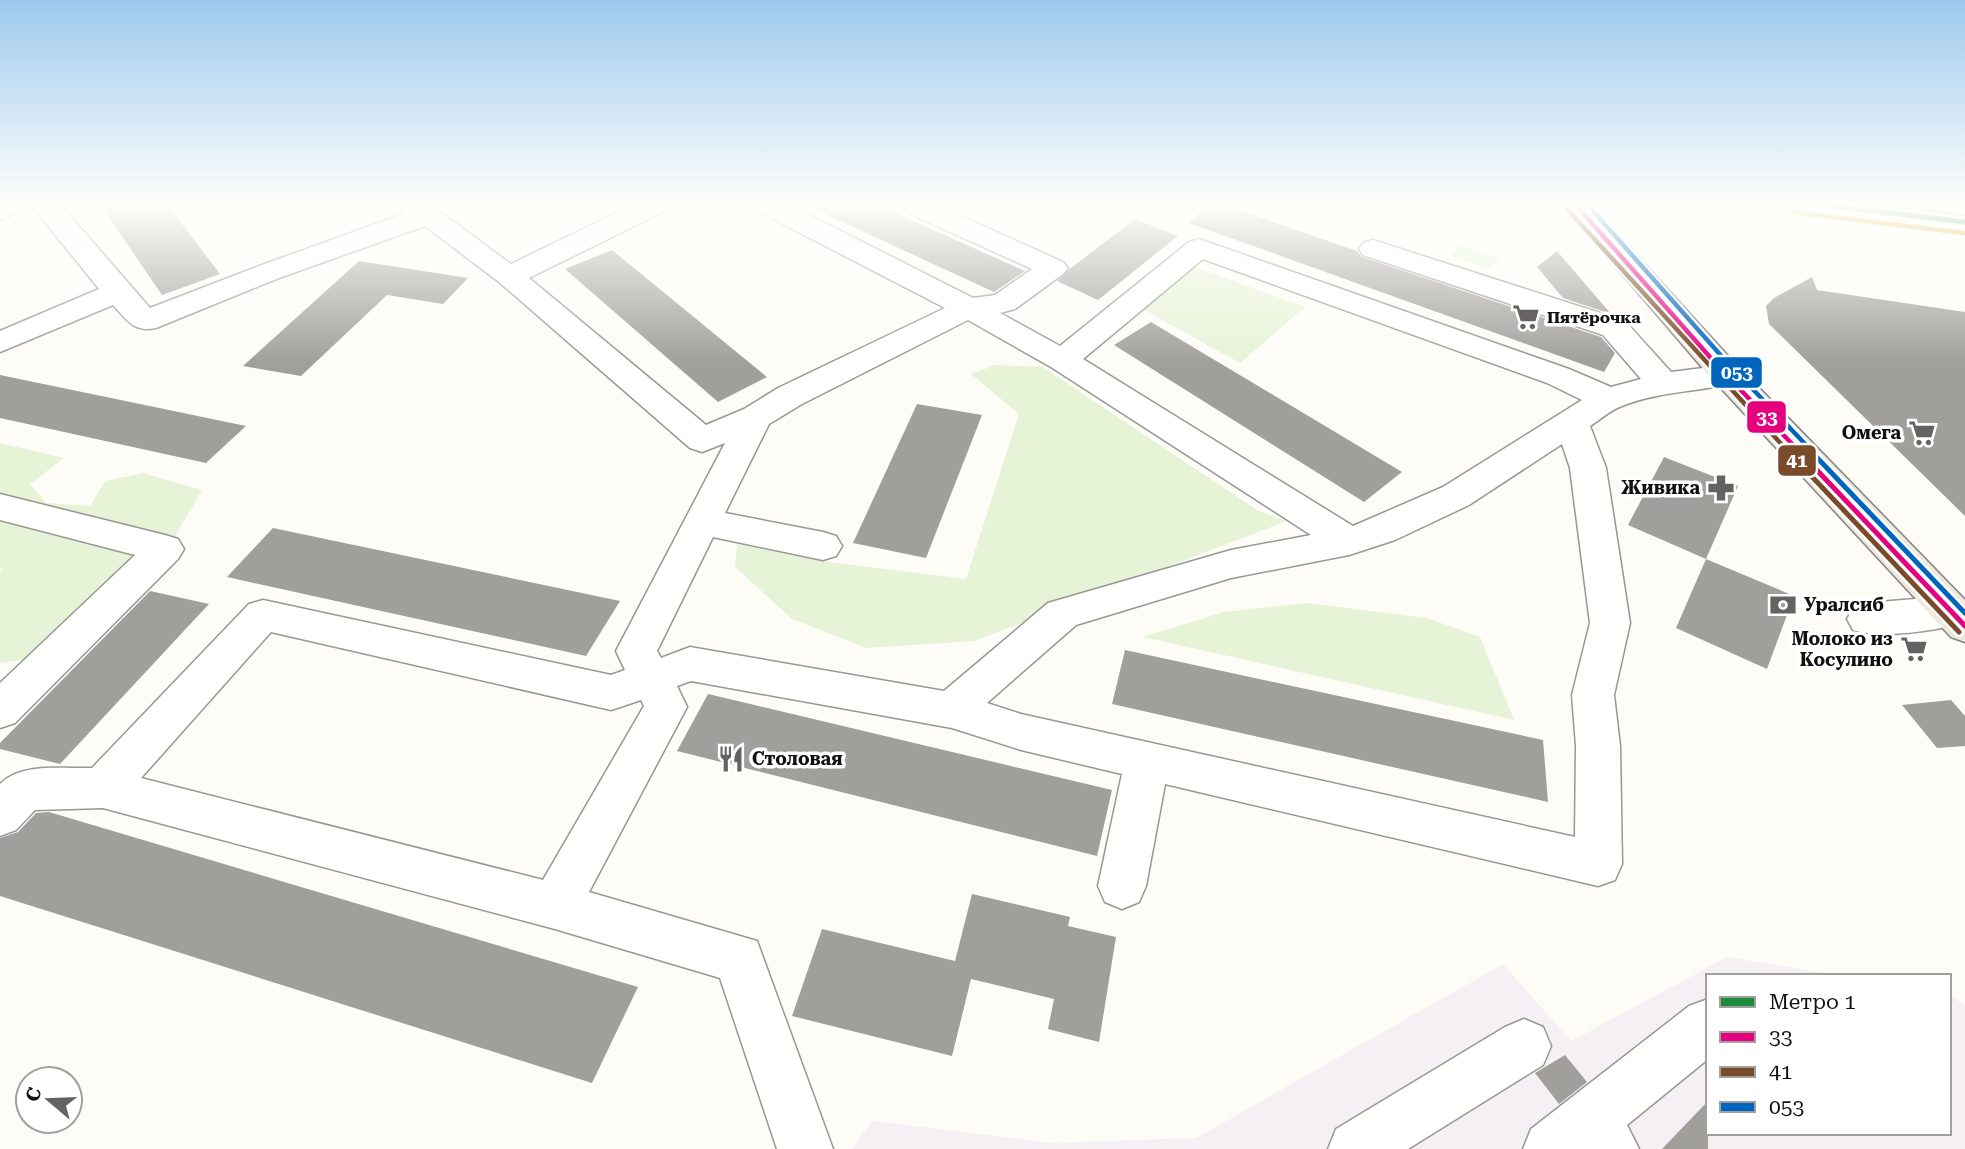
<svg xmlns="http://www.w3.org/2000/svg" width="1965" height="1149" font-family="'Roboto Serif',serif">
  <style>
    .industrial { fill: #f5f0f3 }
    .green { fill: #e7f3d7 }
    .building { fill: #a19f9c }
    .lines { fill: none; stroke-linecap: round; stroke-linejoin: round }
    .minor-casing { stroke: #979795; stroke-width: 3 }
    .major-casing { stroke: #858482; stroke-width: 3 }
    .minor { fill: #fffffe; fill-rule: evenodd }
    .major { fill: #ede9dc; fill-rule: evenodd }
    .bus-1-far1-casing { stroke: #fff; stroke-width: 9 }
    .bus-1-casing { stroke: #fff; stroke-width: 10 }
    .bus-2-far1-casing { stroke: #fff; stroke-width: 9 }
    .bus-2-casing { stroke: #fff; stroke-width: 10 }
    .bus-3-far1-casing { stroke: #fff; stroke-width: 9 }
    .bus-3-casing { stroke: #fff; stroke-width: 10 }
    .bus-4-casing { stroke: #fff; stroke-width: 9 }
    .bus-5-casing { stroke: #fff; stroke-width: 9 }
    .bus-1-far1 { stroke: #e5007d; stroke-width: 4.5 }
    .bus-1 { stroke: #e5007d; stroke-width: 5 }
    .bus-2-far1 { stroke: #7a4b2a; stroke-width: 4.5 }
    .bus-2 { stroke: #7a4b2a; stroke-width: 5 }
    .bus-3-far1 { stroke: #0065bd; stroke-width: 4.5 }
    .bus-3 { stroke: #0065bd; stroke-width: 5 }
    .bus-4 { stroke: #00a9ce; stroke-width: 4.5 }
    .bus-5 { stroke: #e09702; stroke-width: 4.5 }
    .metro-1-casing { stroke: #fff; stroke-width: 10 }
    .metro-1 { stroke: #1c8c3a; stroke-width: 5 }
    .labels { text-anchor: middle; stroke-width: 7; stroke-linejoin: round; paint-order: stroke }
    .far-poi-label { font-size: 16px; font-weight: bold; fill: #111; stroke: #fff; text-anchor: start }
    .poi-label { font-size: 18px; font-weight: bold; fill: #111; stroke: #fff; text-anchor: end }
    .line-badge { stroke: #fff; stroke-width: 2.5 }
    .badge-label { font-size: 19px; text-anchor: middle; font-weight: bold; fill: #fff }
  </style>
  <rect width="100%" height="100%" fill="#fdfcf7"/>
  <path class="industrial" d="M1727 957 1842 976H1708V1133H1949V994L1965 1006V1149H852L872 1121 1052 1143 1196 1138 1503 964 1571 1041Z"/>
  <path class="green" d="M1461 245 1499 258 1489 269 1452 256Z
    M1192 266 1305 307 1240 363 1139 307Z
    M996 365 1043 367 1257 510 1287 521 974 641 866 648 792 619 735 567 737 544 821 561 966 579 1019 414 971 374Z
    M0 443 64 458 30 484 46 503 90 506 105 481 143 473 202 490 147 584 36 658 0 663V572L4 569 0 567Z
    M1308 603 1427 618 1480 637 1514 720 1143 637 1224 612Z"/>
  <path class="building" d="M99 203H166L220 274 162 295Z
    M801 203H873L1025 271 994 292Z
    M1211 203H1218L1357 251 1362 257 1601 337 1615 353 1604 372 1189 223Z
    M1135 219 1178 236 1098 300 1057 281 1071 268Z
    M612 250 767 377 718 402 565 269Z
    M1557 251 1611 314 1563 298 1537 267Z
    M359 261 468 278 443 304 387 295 301 376 243 366Z
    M1812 277 1817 290 1965 312V516L1769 324 1766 306 1774 298Z
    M1151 322 1402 472 1364 502 1114 345Z
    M0 375 246 426 206 463 0 418Z
    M917 404 982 415 926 558 853 543Z
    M1664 457 1738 486 1706 559 1628 525Z
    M273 528 620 601 586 656 227 577Z
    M1706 559 1794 596 1767 669 1676 628Z
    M150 591 209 604 60 764 0 749V743Z
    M1125 650 1543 740 1548 802 1112 704Z
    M708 694 1112 790 1097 856 677 751Z
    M1951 700 1965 716V746L1937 748 1902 705Z
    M49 812 638 987 592 1083 0 896V838L18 832 36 813Z
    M972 894 1070 917 1068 926 1116 937 1099 1042 1048 1029 1054 999 971 979 952 1056 792 1016 822 929 955 961Z
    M1565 1055 1587 1082 1559 1104 1535 1073Z
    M1708 1101V1149H1662Z"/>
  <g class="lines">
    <g class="minor-casing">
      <path id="minor" d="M0 203H59L150 308 259 266 406 213 395 203H428L511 264 637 203H672L669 209 529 278 706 425 744 409 778 388 945 308 754 209 751 203H786L973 298 995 295 1032 269 908 213 904 207 907 203H932L1063 262 1068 268 1063 274 1015 309 1000 313 1060 346 1189 242 1199 239 1569 369 1611 387 1641 379 1603 335 1363 255 1359 249 1363 243 1373 240 1625 321 1671 372 1727 365 1738 368 1743 375 1738 382C1700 392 1659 391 1622 406 1610 410 1600 420 1590 426L1606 468 1630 623 1614 695 1620 746 1622 864 1615 880 1598 886 1165 784 1146 886 1139 902 1122 909 1105 902 1098 886 1122 774 1021 750 952 728 691 681 677 686 687 707 589 892 757 941 833 1149H777L720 978 555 929 103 808 35 810 16 830 0 836V784C22 762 63 769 92 768L249 604 263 600 611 675 625 670 616 651 725 443 702 452 690 448 499 282 425 226 279 278 156 328C134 333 126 319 113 305L0 352V331L99 289 32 206 0 220ZM1203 259 1547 383 1582 400 1443 487 1353 526 1083 359ZM968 320 1051 367 1311 535 1231 550 1048 603 944 691 690 647 661 658 657 651 713 537 823 560 836 556 842 546 836 536 823 532 725 513 769 424 802 404ZM1562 444 1570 468 1590 623 1572 695 1576 746 1575 837 1021 714 987 703 1076 625 1231 578 1349 555 1395 540 1469 505ZM271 632 611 710 641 700 644 706 543 880 141 778Z
        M0 494 165 535 178 539 184 549 178 559 15 723 0 728V683L135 555 0 520Z
        M1951 596 1965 600V622C1938 631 1880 639 1853 630L1847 619 1853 608 1867 603Z
        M1708 999V1059L1627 1125 1639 1149H1523L1531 1129 1689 1006Z
        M1524 1019 1543 1027 1551 1046 1543 1065 1408 1149H1328L1336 1129 1505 1027Z"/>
    </g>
    <g class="major-casing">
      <path id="major" d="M1561 203H1589L1729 357 1965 600V642L1951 637 1706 372Z
        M1780 203H1863L1965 216V232L1793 211 1783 209Z"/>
    </g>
    <use href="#minor" class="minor"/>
    <use href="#major" class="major"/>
    <g class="bus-1-far1-casing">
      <path id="bus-1-far1" d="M1574 203 1717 365 1794 446"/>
    </g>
    <g class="bus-1-casing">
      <path id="bus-1" d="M1793 445 1965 626"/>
    </g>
    <g class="bus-2-far1-casing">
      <path id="bus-2-far1" d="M1567 209 1783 446"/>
    </g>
    <g class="bus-2-casing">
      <path id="bus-2" d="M1782 445 1959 632"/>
    </g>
    <g class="bus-3-far1-casing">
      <path id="bus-3-far1" d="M1586 203 1724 359 1807 446"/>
    </g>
    <g class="bus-3-casing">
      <path id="bus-3" d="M1805 445 1965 613"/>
    </g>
    <g class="bus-4-casing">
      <path id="bus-4" d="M1796 203 1965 224"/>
    </g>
    <g class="bus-5-casing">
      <path id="bus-5" d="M1792 212 1964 233"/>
    </g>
    <use href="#bus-1-far1" class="bus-1-far1"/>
    <use href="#bus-1" class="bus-1"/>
    <use href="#bus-2-far1" class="bus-2-far1"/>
    <use href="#bus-2" class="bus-2"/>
    <use href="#bus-3-far1" class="bus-3-far1"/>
    <use href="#bus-3" class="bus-3"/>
    <use href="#bus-4" class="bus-4"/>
    <use href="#bus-5" class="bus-5"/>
    <g class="metro-1-casing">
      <path id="metro-1" d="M1809 203 1965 222"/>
    </g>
    <use href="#metro-1" class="metro-1"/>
  </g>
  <linearGradient id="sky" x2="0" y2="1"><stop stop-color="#9dc9ee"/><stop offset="0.56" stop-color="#fefefb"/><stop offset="1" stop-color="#fefefb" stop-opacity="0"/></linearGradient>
  <rect width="1965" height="364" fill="url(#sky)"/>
  <defs>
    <g id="supermarket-bare" transform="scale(2.1)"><path d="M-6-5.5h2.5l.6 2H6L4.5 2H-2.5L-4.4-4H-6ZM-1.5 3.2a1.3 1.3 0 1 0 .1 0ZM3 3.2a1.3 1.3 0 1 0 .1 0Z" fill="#646362" stroke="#fff" stroke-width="2.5" paint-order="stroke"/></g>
    <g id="pharmacy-bare" transform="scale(2.1)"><path d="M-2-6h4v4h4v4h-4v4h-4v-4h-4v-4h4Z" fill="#646362" stroke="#fff" stroke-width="2.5" paint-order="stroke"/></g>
    <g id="bank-bare" transform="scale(2.1)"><path d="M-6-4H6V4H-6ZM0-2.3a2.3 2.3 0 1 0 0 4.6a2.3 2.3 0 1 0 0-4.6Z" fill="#646362" stroke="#fff" stroke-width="2.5" paint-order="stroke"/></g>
    <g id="restaurant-bare" transform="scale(2.1)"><path d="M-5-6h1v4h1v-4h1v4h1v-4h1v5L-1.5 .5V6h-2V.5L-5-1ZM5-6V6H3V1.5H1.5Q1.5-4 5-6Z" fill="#646362" stroke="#fff" stroke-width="2.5" paint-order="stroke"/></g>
  </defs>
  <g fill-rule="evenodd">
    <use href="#supermarket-bare" x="1526" y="317"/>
    <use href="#supermarket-bare" x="1922" y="433"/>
    <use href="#pharmacy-bare" x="1721" y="488"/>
    <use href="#bank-bare" x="1783" y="605"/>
    <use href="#supermarket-bare" x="1914" y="649"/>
    <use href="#restaurant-bare" x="731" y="759"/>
  </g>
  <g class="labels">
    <g class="far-poi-label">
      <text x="1547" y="323">Пятёрочка</text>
    </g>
    <g class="poi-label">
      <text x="1901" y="439">Омега</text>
      <text x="1700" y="494">Живика</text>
      <text x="1804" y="611" text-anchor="start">Уралсиб</text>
      <text x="1893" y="645">Молоко из<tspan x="1893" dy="21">Косулино</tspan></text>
      <text x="752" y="765" text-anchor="start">Столовая</text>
    </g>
  </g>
  <g class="line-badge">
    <rect x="1710" y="356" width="53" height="33" rx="7" fill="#0065bd"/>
    <rect x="1746" y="400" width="41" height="34" rx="7" fill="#e5007d"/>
    <rect x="1777" y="444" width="40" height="33" rx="7" fill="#7a4b2a"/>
  </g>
  <g class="badge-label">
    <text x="1737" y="379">053</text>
    <text x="1767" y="424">33</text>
    <text x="1797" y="467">41</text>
  </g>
  <rect x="1706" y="974" width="245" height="161" fill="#ffffff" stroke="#a0a0a0" stroke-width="2"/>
  <rect x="1720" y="997" width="35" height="10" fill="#1c8c3a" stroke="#a0a0a0" stroke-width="2"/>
  <text x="1769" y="1009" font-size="21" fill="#111111">Метро 1</text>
  <rect x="1720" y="1032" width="35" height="10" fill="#e5007d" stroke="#a0a0a0" stroke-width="2"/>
  <text x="1769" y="1044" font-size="21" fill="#111111">33</text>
  <rect x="1720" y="1067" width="35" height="10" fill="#7a4b2a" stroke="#a0a0a0" stroke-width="2"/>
  <text x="1769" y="1079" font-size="21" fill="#111111">41</text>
  <rect x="1720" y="1102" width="35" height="10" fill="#0065bd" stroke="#a0a0a0" stroke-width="2"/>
  <text x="1769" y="1114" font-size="21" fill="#111111">053</text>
  <g transform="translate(49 1100) rotate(289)"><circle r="33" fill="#ffffff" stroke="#a0a0a0" stroke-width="2"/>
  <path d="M0-5L12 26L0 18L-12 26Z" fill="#646362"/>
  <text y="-10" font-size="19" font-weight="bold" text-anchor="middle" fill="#111111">С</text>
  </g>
</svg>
